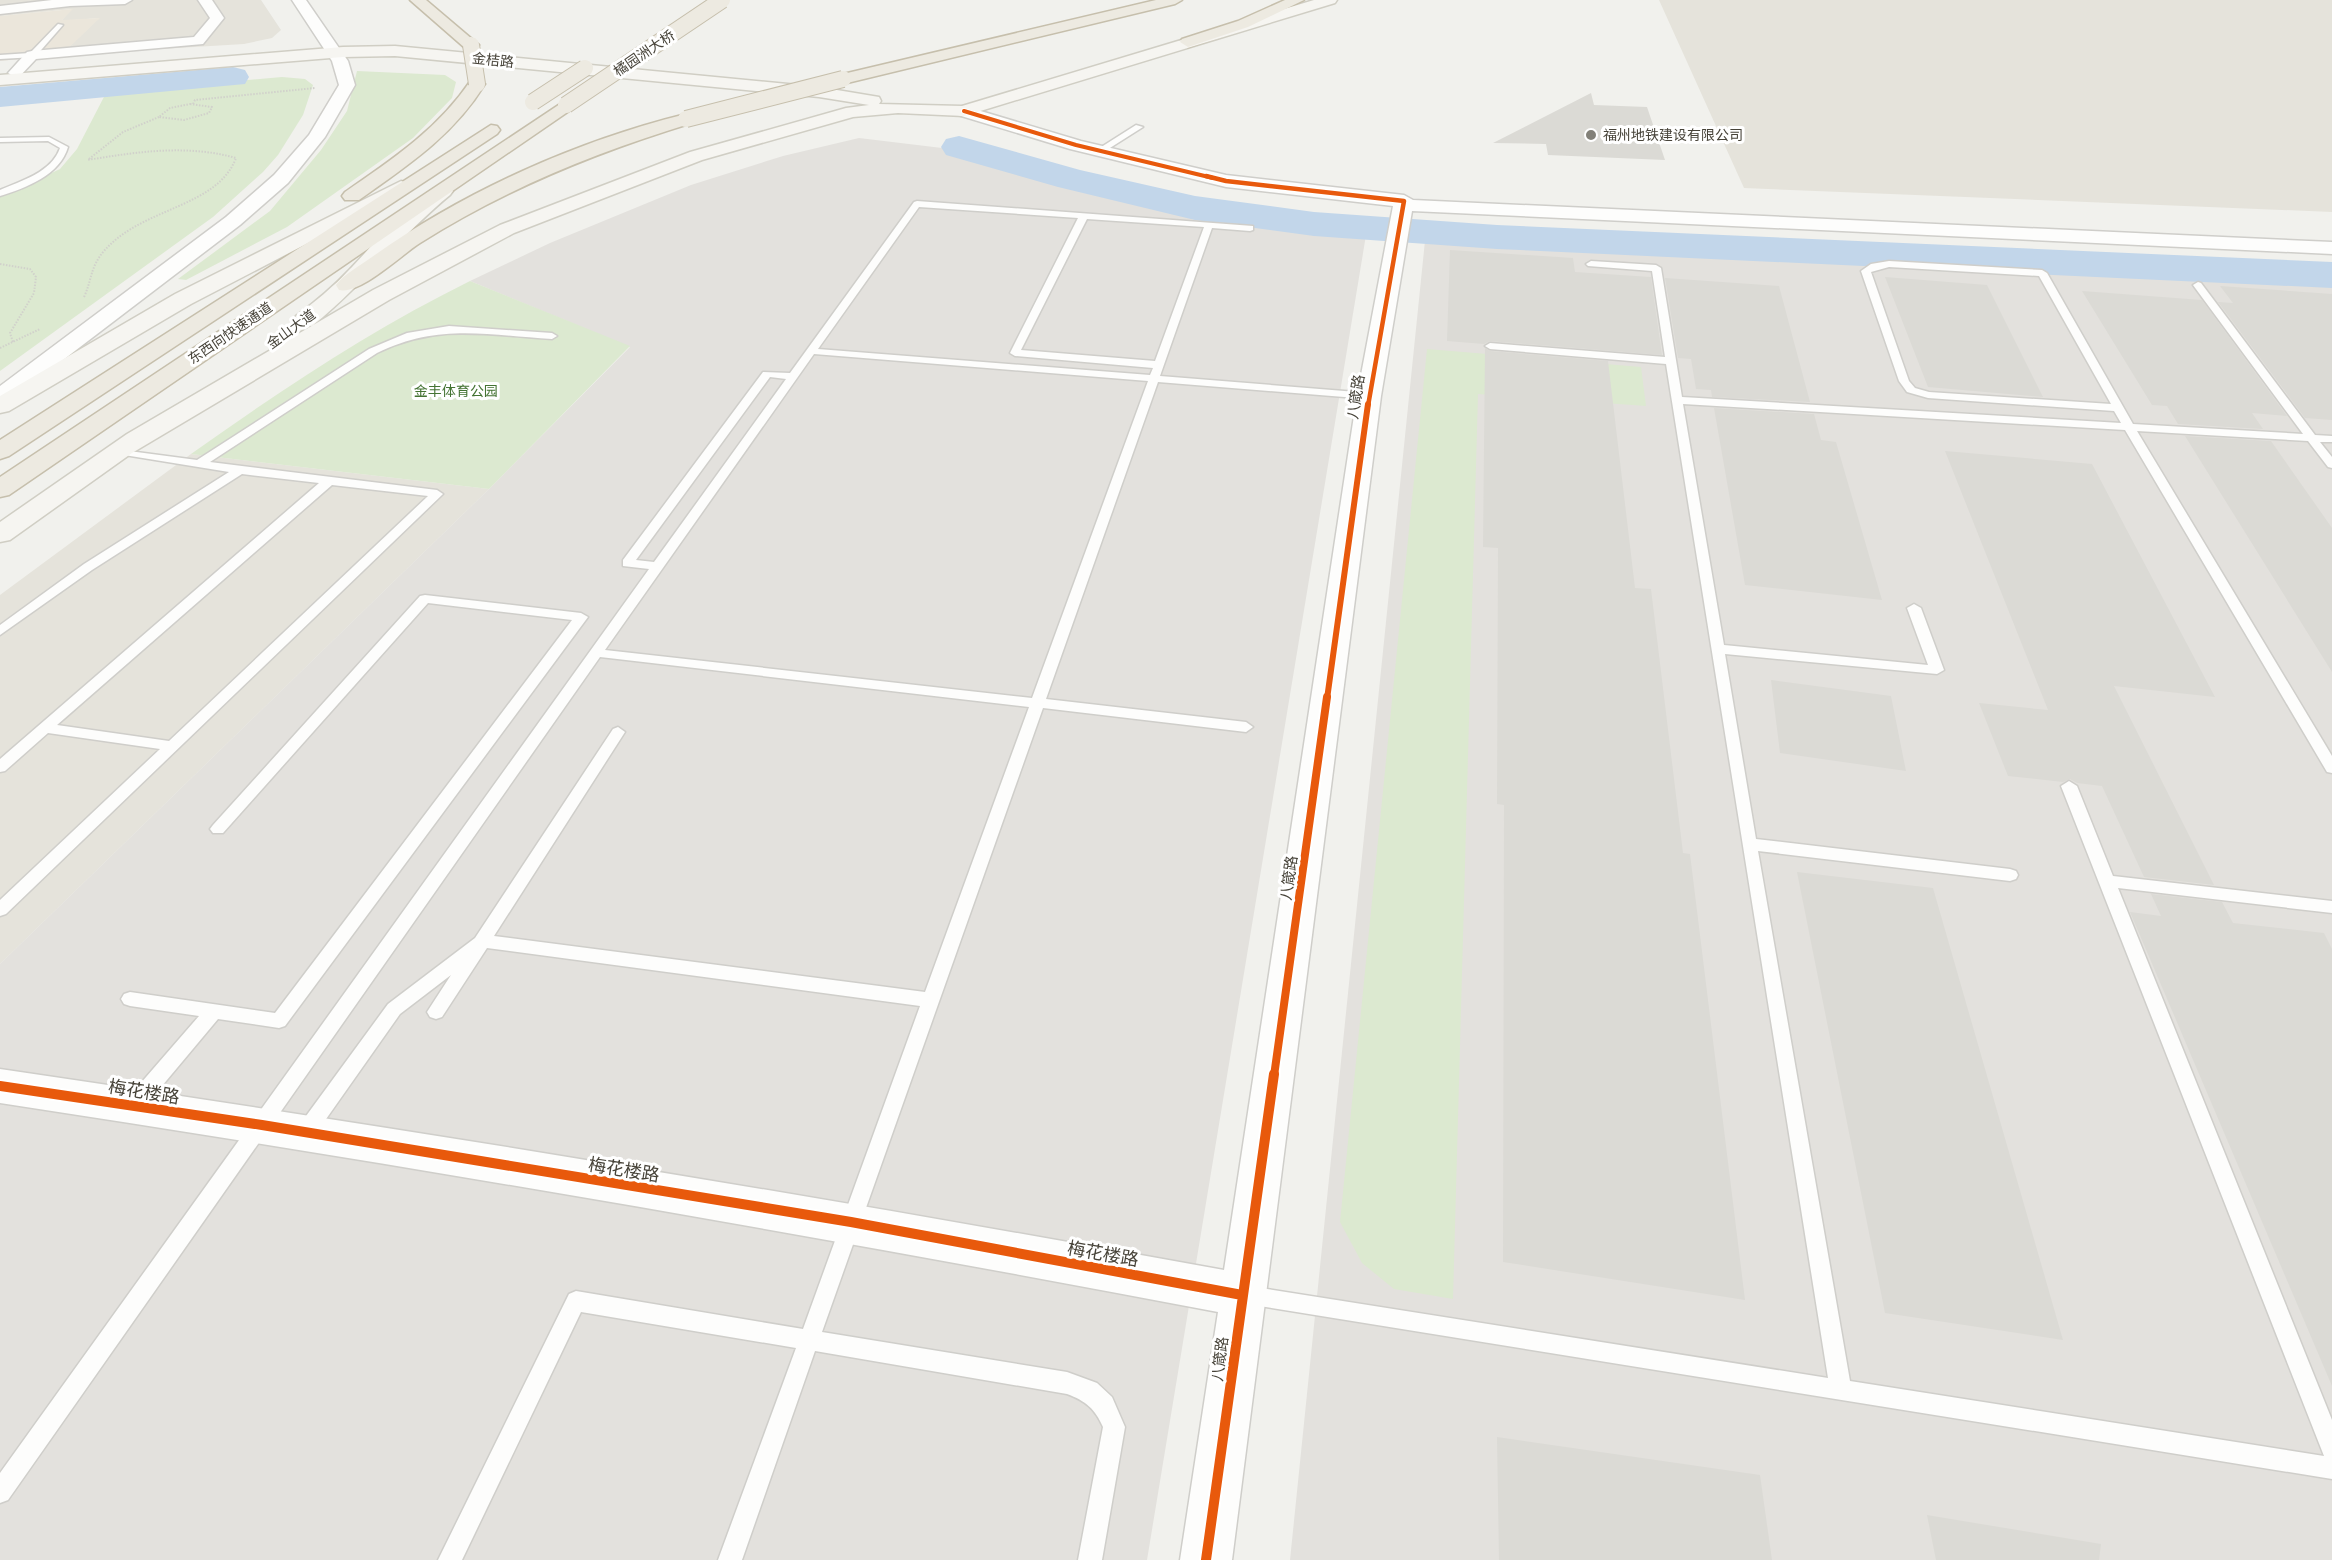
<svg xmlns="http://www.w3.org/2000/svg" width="2332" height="1560" font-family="'IBM Plex Sans','Noto Sans SC',sans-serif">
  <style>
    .residential { fill: #e5e3db }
    .commercial { fill: #ebe6db }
    .industrial { fill: #e3e1dd }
    .green { fill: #dce9d0 }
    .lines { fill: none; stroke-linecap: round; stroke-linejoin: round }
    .river { fill: #c2d6ea; fill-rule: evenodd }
    .building { fill: #dbdad5 }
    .service-casing { stroke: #cfceca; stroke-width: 3 }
    .minor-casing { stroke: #cfceca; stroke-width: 3 }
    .tertiary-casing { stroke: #cfceca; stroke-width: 3 }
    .secondary-casing { stroke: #d0cec4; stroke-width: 3 }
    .trunk-casing { stroke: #c6bfac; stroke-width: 3 }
    .path { stroke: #d1d1cb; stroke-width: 2; stroke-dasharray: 1.5 1.5; stroke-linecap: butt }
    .service { fill: #fdfdfc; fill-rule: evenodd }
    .minor { fill: #fdfdfc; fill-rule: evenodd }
    .tertiary { fill: #fdfdfc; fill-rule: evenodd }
    .secondary { fill: #f6f5f1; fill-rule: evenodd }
    .trunk { fill: #edeae1; fill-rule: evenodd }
    .trunk-bridge-casing { stroke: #c6bfac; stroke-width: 18; stroke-linecap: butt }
    .trunk-bridge { stroke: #edeae1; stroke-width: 16 }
    .cycleway-far4-casing { stroke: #fff; stroke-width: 6 }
    .cycleway-far3-casing { stroke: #fff; stroke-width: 7 }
    .cycleway-far2-casing { stroke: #fff; stroke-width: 9 }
    .cycleway-far1-casing { stroke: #fff; stroke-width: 12 }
    .cycleway-casing { stroke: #fff; stroke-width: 14 }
    .cycleway-far4 { stroke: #e8590c; stroke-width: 4 }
    .cycleway-far3 { stroke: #e8590c; stroke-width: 4.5 }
    .cycleway-far2 { stroke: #e8590c; stroke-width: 6 }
    .cycleway-far1 { stroke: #e8590c; stroke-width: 8 }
    .cycleway { stroke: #e8590c; stroke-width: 10 }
    .poi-dot { fill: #828078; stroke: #fff; stroke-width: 2 }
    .labels { text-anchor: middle; stroke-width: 6; stroke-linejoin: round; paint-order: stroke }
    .far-street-label { font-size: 14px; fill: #474339; stroke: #fff }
    .far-poi-label { font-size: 14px; fill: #474339; stroke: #fff; text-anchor: start }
    .far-park-label { font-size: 14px; fill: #447333; stroke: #fff }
    .street-label { font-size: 15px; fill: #474339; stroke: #fff }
    .near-street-label { font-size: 18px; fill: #474339; stroke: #fff }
  </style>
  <rect width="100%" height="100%" fill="#f1f1ed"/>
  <path class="residential" d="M0 0H261L281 30 272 38 244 44 61 55 99 18 61 21 72 9 0 16Z
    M1659 0H2332V212L1744 188Z
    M191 454 489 489 0 964V595Z"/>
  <path class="commercial" d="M73 9 62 20 100 18 61 55 0 61V16Z"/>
  <path class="industrial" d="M859 138 967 151 1156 192 1228 211 1368 223 1147 1560H0V964L489 489 630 347 470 281 550 243 691 185 783 156Z
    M1441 224 2332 267V1560H1290L1426 231Z"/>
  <path class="green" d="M357 71 445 75 456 82 452 98 413 138 287 227 186 280 178 279 270 211 321 150 347 111Z
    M282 77 305 79 313 85 303 115 278 155 263 172 213 217 0 371V197L60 169 77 149 106 93Z
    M470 281 630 346 489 489 191 454C281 390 371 330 470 281Z
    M1427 349 1641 367 1646 406 1478 394 1453 1299 1394 1289 1362 1263 1340 1222Z"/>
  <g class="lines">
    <path class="river" d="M233 67 245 70 249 77 245 84 0 107V87Z
      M959 136 1080 170 1195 196 1314 212 1497 225 2332 262V288L1497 249 1314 236 1195 220 1058 187 946 155 941 147 946 139Z"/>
  </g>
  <path class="building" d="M1591 93 1594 105 1647 107 1665 160 1548 155 1546 144 1493 143Z
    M1450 250 1573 258 1575 272 1651 277 1662 355 1490 341 1484 344 1447 341Z
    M1885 277 1987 285 2043 397 1928 387Z
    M1665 278 1779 286 1810 402 1712 397 1711 390 1696 389 1691 359 1678 358Z
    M2220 286 2332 294V420L2305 418 2218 302 2233 303Z
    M2082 291 2202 300 2287 416 2252 413 2263 429 2178 424 2167 406 2152 405Z
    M1485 348 1490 351 1608 361 1635 588 1651 589 1683 853 1690 854 1745 1300 1503 1262 1504 805 1497 804 1498 548 1483 547Z
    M1714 408 1814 414 1821 440 1836 442 1882 600 1745 585Z
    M2185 436 2271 441 2332 528V672Z
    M1945 451 2092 464 2215 697 2114 686 2214 885 2144 877 2102 786 2077 783 2070 779 2063 782 2008 776 1979 703 2048 710Z
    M1771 680 1891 696 1906 771 1780 753Z
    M1797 872 1933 888 2063 1340 1885 1313Z
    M2151 894 2222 902 2233 923 2324 933 2332 949V1386L2130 912 2161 916Z
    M1497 1437 1760 1475 1772 1560H1499Z
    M1927 1515 2101 1544 2099 1560H1936Z"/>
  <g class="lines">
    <g class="service-casing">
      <path id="service" d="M58 24 63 25 35 57 0 59V55L30 53Z
        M1136 125 1143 127 1102 153 1095 151Z
        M49 137 68 147C60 175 26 188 0 196V190C21 181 52 172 60 148L48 141 0 142V138Z
        M917 201 1253 226V230L1250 231 1212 228 1160 376 1369 393 1374 396 1369 399 1158 382 1046 699 1246 722 1253 727 1246 732 1043 708 822 1332 1067 1372 1097 1383 1112 1397 1125 1427 1102 1560H1078L1103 1427C1095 1409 1086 1401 1067 1394L815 1351 742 1560H718L796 1348 581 1312 462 1560H438L569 1294 576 1291 803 1329 920 1006 487 948 442 1017 436 1019 430 1017 427 1012 451 975 400 1014 312 1139 305 1141 298 1139 296 1133 298 1127 388 1004 475 938 613 729 618 727 625 732 494 936 925 992 1029 707 600 657 8 1500 0 1503V1473L649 569 623 566V560L763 372 790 373 914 202ZM919 207 1078 218 1010 353 1015 356 1153 368 1150 375 818 349ZM1087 219 1204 227 1155 361 1021 350ZM814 354 1148 381 1032 698 605 650ZM770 377 786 379 654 562 636 560Z
        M1591 261 1656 265 1661 268 1682 397 2121 423 2114 411 1928 398 1907 392 1899 381 1861 271 1871 264 1889 261 2042 270 2047 273 2133 424 2303 434 2193 285 2198 282 2201 283 2315 435 2332 436V442H2320L2332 457V468L2328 467 2308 441 2137 431 2332 756V773L2327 772 2125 430 1683 404 1724 645 1928 665 1907 608 1914 604 1921 608 1944 670 1937 674 1725 654 1756 839 2010 869 2016 871 2018 875 2016 879 2010 881 1758 851 1850 1381 2324 1456 2061 786 2069 781 2077 786 2113 876 2332 901V913L2118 888 2332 1420V1479L1241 1303 1238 1296 1241 1289 1248 1286 1828 1378 1666 364 1490 349 1485 346 1490 343 1665 357 1652 271 1588 266 1586 264ZM1889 267 2039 276 2111 404 1929 392 1915 388 1909 381 1871 272Z
        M449 326 552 333 557 336 552 339C486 335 438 323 377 353L210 462 437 490 443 494 6 914 0 916V900L160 749 48 733 5 771 0 772V759L319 483 242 474 92 570 0 635V625L84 564 229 472 118 454 114 453V449L197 460 369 349 407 333ZM332 485 428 496 169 741 57 725Z
        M425 595 581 613 588 617 285 1026 279 1028 218 1019 141 1111 134 1113 127 1111 125 1105 127 1099 199 1016 130 1006 124 1004 121 999 124 994 130 992 275 1013 572 620 428 603 223 833H213L210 829 213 825 420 596Z"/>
    </g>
    <g class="minor-casing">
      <path id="minor" d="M52 0H132L125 4 70 6 0 14V6Z
        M198 0H212L224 18 203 44 36 59 20 76 15 77 8 73 27 52 32 51 194 37 210 18Z"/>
    </g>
    <g class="tertiary-casing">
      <path id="tertiary" d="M292 0H306L348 61 355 85 325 137 288 183 240 225 8 402 0 404V386L226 217 274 175 309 135 339 85 332 61Z
        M964 106 1081 141 1226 175 1404 195 1413 200 2332 242V254L1412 211 1381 396 1232 1560H1180L1218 1312C813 1235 407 1165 0 1103V1069C409 1129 817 1196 1224 1270L1357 396 1393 206 1226 187 1070 149 958 115 955 111 958 107Z"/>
    </g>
    <g class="secondary-casing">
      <path id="secondary" d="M1314 0H1337L1335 3 964 116 898 113 853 117 702 160 514 233 389 300 132 453 10 540 0 542V522L127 434 373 290 500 225 690 152 846 108 869 105 819 97 395 56 343 57 0 85V75L343 47 395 46 819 87 879 97 881 101 879 104 962 106Z
        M401 181 408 183 410 187 408 191 191 304 9 411 0 413V396L175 294Z
        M443 185 450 187 453 191 450 195C401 235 362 286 312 326H296L293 321 296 316C315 302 333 287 349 270 370 249 417 192 443 185Z"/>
    </g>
    <g class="trunk-casing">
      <path id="trunk" d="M410 0H426L479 45 477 48H465Z
        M1156 0H1182L1175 4 843 84 835 79 843 74Z
        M1285 0H1304L1248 27 1188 47 1180 42 1182 39 1238 21Z
        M477 79 485 84C454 135 407 166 359 200H345L342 196 345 192C393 159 438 129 471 80Z
        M566 100 572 101 575 105 572 109 9 495 0 497V477Z
        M686 114 692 115 695 119 692 123C597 152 505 189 420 243 401 255 360 295 339 290L336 285C344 274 361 265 372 257 464 191 577 141 686 114Z
        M491 125 497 126 500 130 497 134 9 456 0 459V440Z"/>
    </g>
    <path class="path" d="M190 104 212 107 209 113 184 120 159 117 170 108Z
      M193 104 195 100 315 88
      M89 159 123 132 159 117
      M0 264 30 269 36 277 34 293 10 333 13 342
      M84 297C92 280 90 267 104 251 142 207 217 208 236 158 186 144 137 152 87 160
      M0 348 40 329"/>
    <use href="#service" class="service"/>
    <use href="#minor" class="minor"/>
    <use href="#tertiary" class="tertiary"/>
    <use href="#secondary" class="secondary"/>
    <use href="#trunk" class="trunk"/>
    <g class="trunk-bridge-casing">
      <path id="trunk-bridge" d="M471 45 477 84
        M533 102 585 68
        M566 105 722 0
        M686 119 843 79"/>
    </g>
    <use href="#trunk-bridge" class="trunk-bridge"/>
    <g class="cycleway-far4-casing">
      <path id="cycleway-far4" d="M964 111 1076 145 1213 178"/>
    </g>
    <g class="cycleway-far3-casing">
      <path id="cycleway-far3" d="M1206 176 1226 181 1404 201 1368 406"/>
    </g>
    <g class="cycleway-far2-casing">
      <path id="cycleway-far2" d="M1327 699 1368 404"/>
    </g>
    <g class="cycleway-far1-casing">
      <path id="cycleway-far1" d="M1274 1076 1327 697"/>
    </g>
    <g class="cycleway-casing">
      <path id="cycleway" d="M0 1086 262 1125 851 1222 1242 1295
        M1206 1560 1274 1074"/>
    </g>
    <use href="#cycleway-far4" class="cycleway-far4"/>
    <use href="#cycleway-far3" class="cycleway-far3"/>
    <use href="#cycleway-far2" class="cycleway-far2"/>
    <use href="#cycleway-far1" class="cycleway-far1"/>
    <use href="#cycleway" class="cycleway"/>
  </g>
  <circle class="poi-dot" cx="1591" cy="135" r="6"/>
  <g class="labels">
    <g class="far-street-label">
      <text transform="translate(644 53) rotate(-34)" y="5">橘园洲大桥</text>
      <text transform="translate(493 60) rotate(6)" y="5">金桔路</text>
      <text transform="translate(291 329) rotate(-36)" y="5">金山大道</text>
      <text transform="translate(230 333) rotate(-34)" y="5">东西向快速通道</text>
    </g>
    <g class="far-poi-label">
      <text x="1603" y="140">福州地铁建设有限公司</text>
    </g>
    <g class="far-park-label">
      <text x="456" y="396">金丰体育公园</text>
    </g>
    <g class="street-label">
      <text transform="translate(1356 397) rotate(-81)" y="5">八箴路</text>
      <text transform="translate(1289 878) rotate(-82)" y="5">八箴路</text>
      <text transform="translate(1220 1359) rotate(-83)" y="5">八箴路</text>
    </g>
    <g class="near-street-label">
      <text transform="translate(144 1092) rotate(9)" y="6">梅花楼路</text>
      <text transform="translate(624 1170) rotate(9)" y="6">梅花楼路</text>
      <text transform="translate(1103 1254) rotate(10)" y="6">梅花楼路</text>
    </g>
  </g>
</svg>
